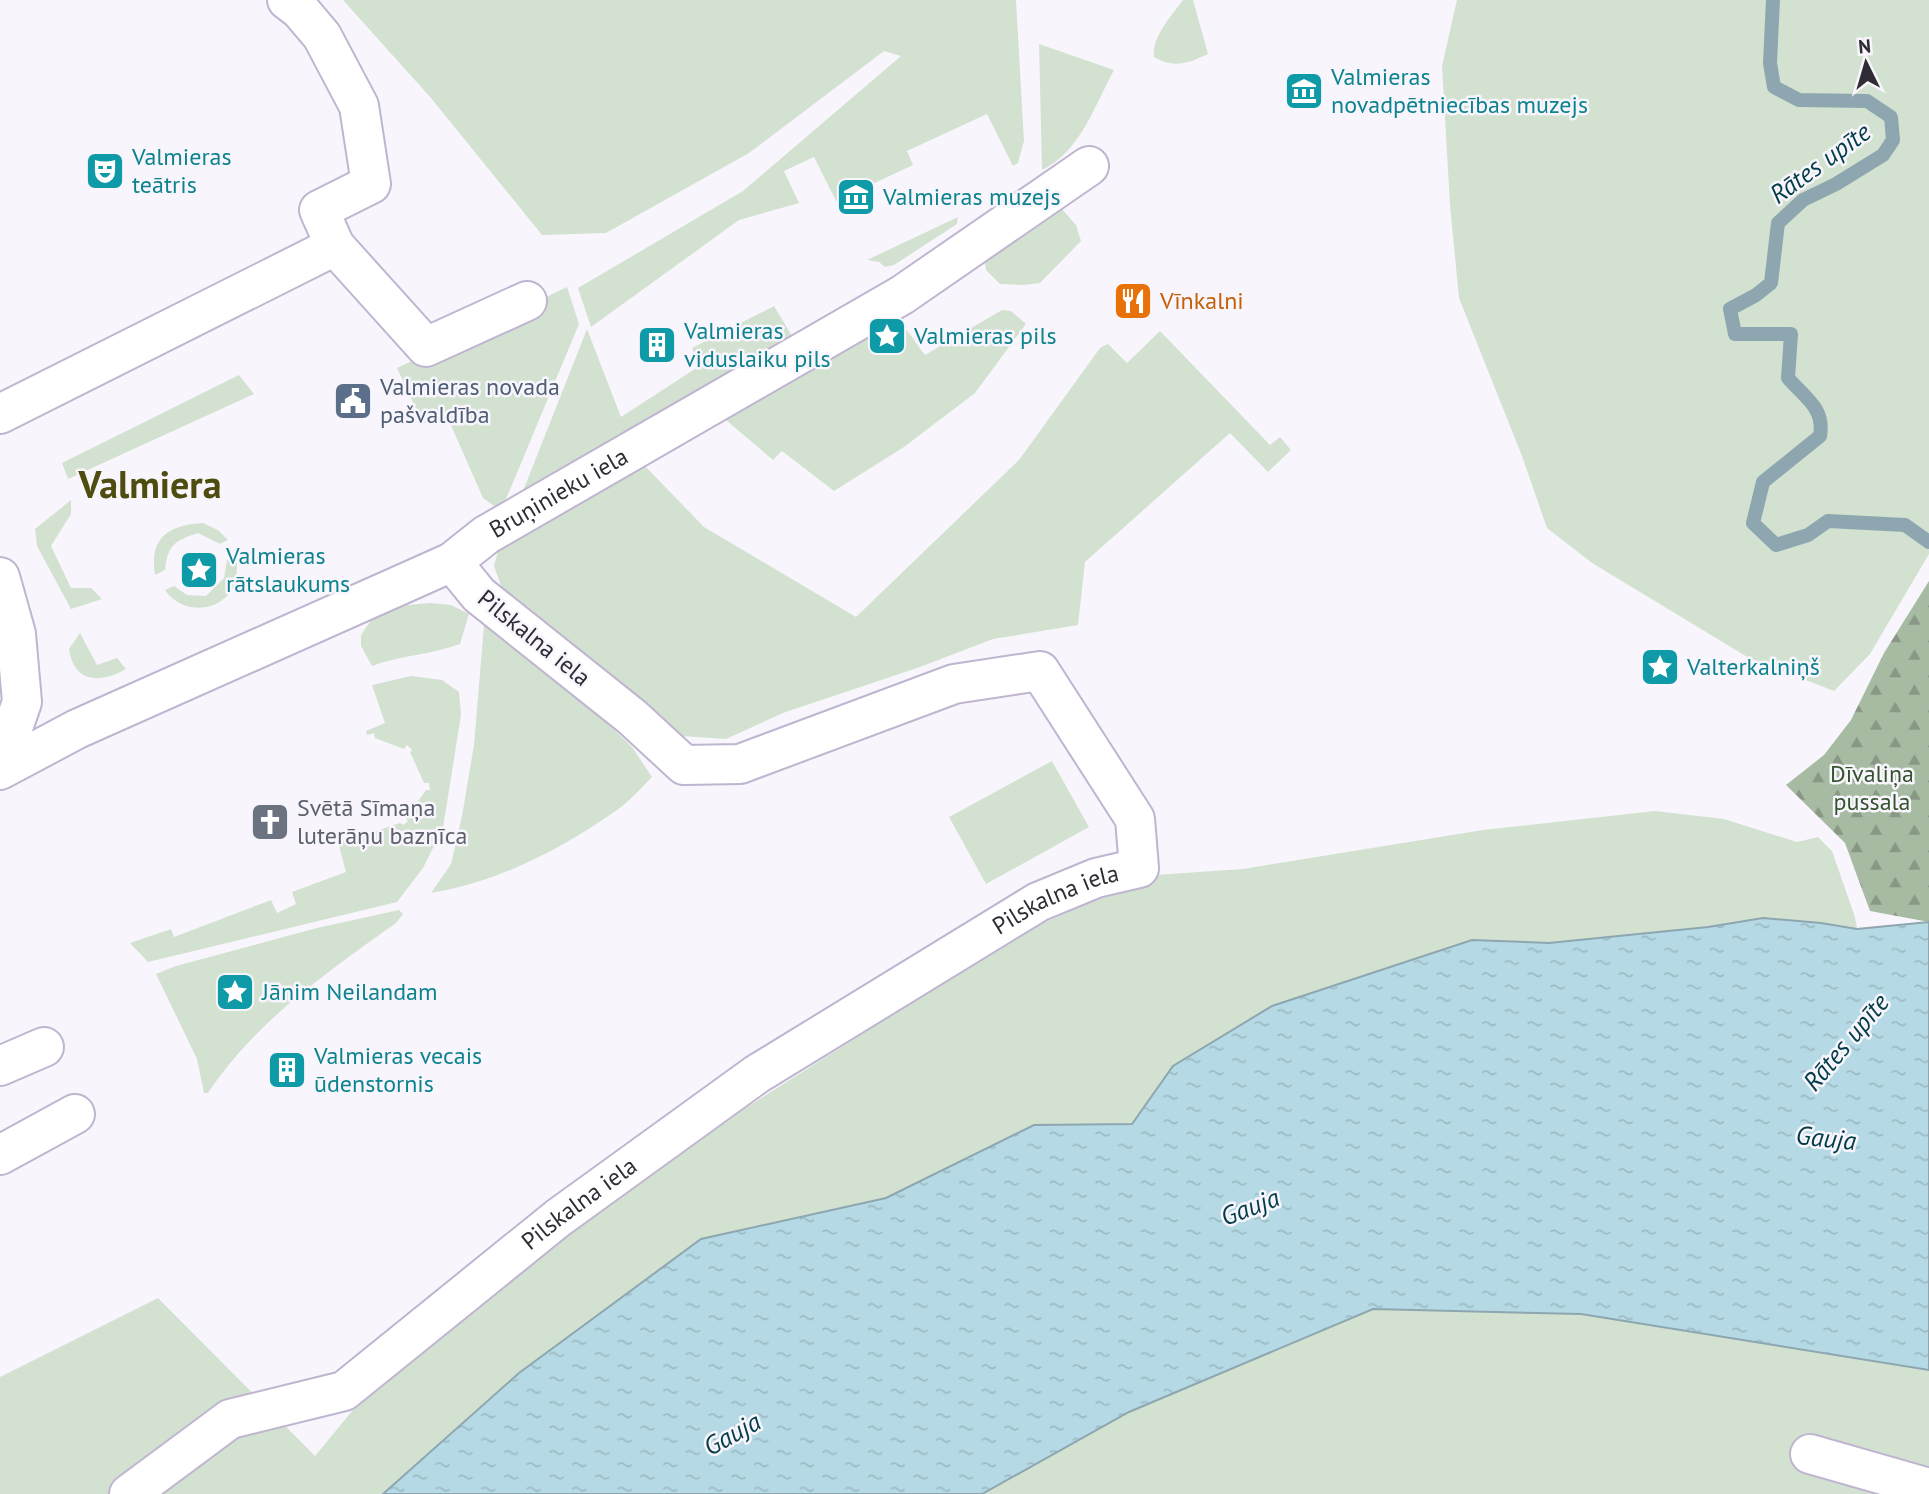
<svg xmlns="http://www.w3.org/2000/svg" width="1929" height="1494" font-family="'PT Sans',sans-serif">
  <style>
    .green { fill: #d3e2d0 }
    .forest { fill: url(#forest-firs) }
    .water { fill: url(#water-ripples); stroke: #8da6b0; stroke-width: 2 }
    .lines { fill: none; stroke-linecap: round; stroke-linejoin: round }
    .stream { stroke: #8da6b0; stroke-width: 14 }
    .minor-casing { stroke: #bfb5d0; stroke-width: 42 }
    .major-casing { stroke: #bfb5d0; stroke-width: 42 }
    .minor { stroke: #fff; stroke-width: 38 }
    .major { stroke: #fff; stroke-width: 38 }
    .labels { text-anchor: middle; stroke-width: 5; stroke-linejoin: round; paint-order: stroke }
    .culture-label { font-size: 24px; fill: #0d838f; stroke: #f8f6fc; text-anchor: start }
    .food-label { font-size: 24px; fill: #c56008; stroke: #f8f6fc; text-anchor: start }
    .service-label { font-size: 24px; fill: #4e5e75; stroke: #f8f6fc; text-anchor: start }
    .street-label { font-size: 24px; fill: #302c36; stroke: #f8f6fc }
    .park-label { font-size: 24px; fill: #34542e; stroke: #f8f6fc }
    .worship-label { font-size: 24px; fill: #5b616d; stroke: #f8f6fc; text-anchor: start }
    .water-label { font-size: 26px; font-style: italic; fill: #033d49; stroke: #f8f6fc }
    .town-label { font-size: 38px; font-weight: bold; fill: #4e4d0f; stroke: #f8f6fc }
  </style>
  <defs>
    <pattern id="forest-firs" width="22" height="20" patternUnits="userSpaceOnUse" patternTransform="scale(1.75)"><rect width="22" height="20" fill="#a6bba2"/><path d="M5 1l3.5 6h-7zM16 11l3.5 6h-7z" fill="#889885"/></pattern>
    <pattern id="water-ripples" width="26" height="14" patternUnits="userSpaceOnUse" patternTransform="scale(1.75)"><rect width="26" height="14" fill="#b5dae5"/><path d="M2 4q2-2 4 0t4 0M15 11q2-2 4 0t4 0" fill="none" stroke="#9cbbc5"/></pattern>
  </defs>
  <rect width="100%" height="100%" fill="#f8f6fc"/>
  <path class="green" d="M343 0H1016L1024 141 1018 163 1013 166 987 114 907 151 913 165 836 201 814 157 784 171 799 203 739 220 591 327 578 288 743 191 901 56 884 51 749 153 606 233 542 235 431 98Z
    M1183 0H1193L1208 54C1188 63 1175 69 1154 57 1151 38 1172 15 1183 0Z
    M1457 0H1929V554L1870 654 1834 691 1749 658 1592 563 1547 528 1522 456 1459 298 1450 205 1442 66Z
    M1039 44 1114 70C1095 105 1080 152 1042 170Z
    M1061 208 1076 225 1081 241 1040 283 1023 285 1000 284 986 270 984 250Z
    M958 217 957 224 894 265 885 267 879 262 867 260Z
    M567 287 579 324 504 504 494 506 483 498 446 414 423 424 397 368Z
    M774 306 792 336 523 491 587 329 621 417 701 365 692 348Z
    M1002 310 1011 311 1026 324 975 393 904 447 834 491 782 451 773 460 726 420 869 328C904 314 905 329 925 355Z
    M1160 331 1270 445 1280 437 1291 450 1268 472 1230 433 1085 562 1078 625 993 639 920 667 783 713 726 739 681 736 503 591 494 566 499 547 641 462 704 527 856 617 1019 460 1100 348 1108 344 1127 363Z
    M239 375 254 394 68 479 62 463Z
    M71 500V514L51 546 71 588H91L102 599 71 609 37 546 35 529Z
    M203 523 218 530 228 540 220 544 198 533C174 541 168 545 165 570L155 575C149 538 168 525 203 523Z
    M237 556C237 569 238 583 229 594 211 614 180 612 165 590L174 586 187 595 206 596 224 578 227 560Z
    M430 603 451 605 469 614 460 644C430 655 402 655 372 666L361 646V635L374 616 397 606Z
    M485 613 520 640 632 747 652 777C641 788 630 801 617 810 562 849 498 882 431 893L451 864 462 816 474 745Z
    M80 633 97 665 117 658 126 669C100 684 74 683 69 649Z
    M411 676 442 680 459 692 461 715 443 828 423 868 397 902 148 962 130 943 171 929 174 937 271 900 277 913 296 904 292 892 346 872 338 842 365 833 368 838 374 836 373 832 400 823 404 825 408 821 406 818 426 790H430L429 783H424L410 752 412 750 407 745 404 749 375 738 374 733 367 735 366 731 385 723 372 685Z
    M1052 761 1089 827 986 884 949 817Z
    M1655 811 1724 819 1797 842 1818 837 1832 851 1855 917 1857 929 1821 923 1763 918 1708 927 1549 943 1472 940 1272 1006 1173 1066 1132 1124 1034 1125 886 1198 701 1240 519 1373 383 1494H0V1377L158 1298 315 1456 376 1382 652 1167 1025 931 1154 875 1243 869 1483 830Z
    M399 910 403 914 396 923C325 974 257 1020 208 1093H204L197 1059 156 974 176 966 317 928Z
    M1373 1309 1581 1314 1929 1370V1494H983L1129 1412Z"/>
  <path class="forest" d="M1929 581V922L1870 911 1845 843 1786 785 1824 755 1851 720 1884 653Z"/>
  <path class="water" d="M1763 918 1821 923 1857 929 1929 922V1370L1581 1314 1373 1309 1129 1412 982 1494H383L519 1373 701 1239 886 1198 1034 1125 1132 1124 1173 1066 1272 1006 1472 940 1549 943 1708 927Z"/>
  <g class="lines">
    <path class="stream" d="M1773 0 1770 63 1774 87 1799 100 1867 101 1891 117 1893 140 1883 155 1836 184 1803 200 1778 223 1771 283 1756 295 1730 309 1735 334H1791L1788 378C1805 398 1825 408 1820 436L1763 482 1753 523 1776 545 1808 535 1828 521 1905 525 1929 542"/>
    <g class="minor-casing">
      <g id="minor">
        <path d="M335 246 426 347 527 301"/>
        <path d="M0 414 335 246 319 210 371 184 359 106 322 36 300 10 287 0"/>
        <path id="s1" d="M0 770 77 729 452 562 486 535 902 295 1089 166"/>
        <path d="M0 1066 44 1047"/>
        <path d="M0 1155 75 1114"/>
        <path d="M1810 1454 1929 1488"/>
        <path id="s2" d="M129 1494 230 1419 344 1391 558 1218 757 1074 1038 902 1096 878 1139 868 1135 819 1040 671 954 684 740 764 684 765 632 717 479 595 452 562"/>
      </g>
    </g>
    <g class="major-casing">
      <path id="major" d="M0 577 16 634 22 702 0 765"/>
    </g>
    <use href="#minor" class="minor"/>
    <use href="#major" class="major"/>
  </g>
  <defs>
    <g id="museum-square" transform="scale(2.0125)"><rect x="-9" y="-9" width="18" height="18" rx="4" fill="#0f9aa8" stroke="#f8f6fc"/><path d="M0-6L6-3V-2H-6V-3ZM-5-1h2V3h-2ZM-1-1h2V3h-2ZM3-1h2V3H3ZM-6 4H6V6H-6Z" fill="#fff"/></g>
    <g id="theatre-square" transform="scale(2.0125)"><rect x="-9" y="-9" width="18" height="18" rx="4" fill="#0f9aa8" stroke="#f8f6fc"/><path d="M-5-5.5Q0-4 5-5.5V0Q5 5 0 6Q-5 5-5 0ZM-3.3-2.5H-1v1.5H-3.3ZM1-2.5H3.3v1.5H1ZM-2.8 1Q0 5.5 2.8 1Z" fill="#fff"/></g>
    <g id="restaurant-square" transform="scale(2.0125)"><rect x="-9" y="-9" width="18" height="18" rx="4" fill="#e8710a" stroke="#f8f6fc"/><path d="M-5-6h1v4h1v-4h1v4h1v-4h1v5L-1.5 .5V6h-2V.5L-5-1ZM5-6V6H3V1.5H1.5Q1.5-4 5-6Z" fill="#fff"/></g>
    <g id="sight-square" transform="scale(2.0125)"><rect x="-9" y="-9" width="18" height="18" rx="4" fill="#0f9aa8" stroke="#f8f6fc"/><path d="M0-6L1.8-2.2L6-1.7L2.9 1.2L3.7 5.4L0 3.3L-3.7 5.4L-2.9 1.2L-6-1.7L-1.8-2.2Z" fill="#fff"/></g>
    <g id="building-square" transform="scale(2.0125)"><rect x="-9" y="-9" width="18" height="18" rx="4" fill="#0f9aa8" stroke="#f8f6fc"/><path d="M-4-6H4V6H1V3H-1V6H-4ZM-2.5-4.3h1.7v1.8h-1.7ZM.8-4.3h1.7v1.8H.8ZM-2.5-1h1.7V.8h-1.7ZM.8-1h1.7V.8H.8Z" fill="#fff"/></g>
    <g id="civic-square" transform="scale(2.0125)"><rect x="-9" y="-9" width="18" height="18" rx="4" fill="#5c6f8a" stroke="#f8f6fc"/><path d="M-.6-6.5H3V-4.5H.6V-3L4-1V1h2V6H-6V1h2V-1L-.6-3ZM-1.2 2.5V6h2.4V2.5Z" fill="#fff"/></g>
    <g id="church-square" transform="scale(2.0125)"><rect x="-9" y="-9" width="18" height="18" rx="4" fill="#6b7280" stroke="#f8f6fc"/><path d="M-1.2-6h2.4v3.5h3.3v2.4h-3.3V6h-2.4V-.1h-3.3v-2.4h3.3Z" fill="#fff"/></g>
  </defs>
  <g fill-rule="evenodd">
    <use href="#museum-square" x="1304" y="91"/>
    <use href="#theatre-square" x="105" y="171"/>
    <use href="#museum-square" x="856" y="197"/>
    <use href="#restaurant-square" x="1133" y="301"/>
    <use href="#sight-square" x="887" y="336"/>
    <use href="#building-square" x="657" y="345"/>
    <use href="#civic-square" x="353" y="401"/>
    <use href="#sight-square" x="199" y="570"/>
    <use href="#sight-square" x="1660" y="667"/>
    <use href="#church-square" x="270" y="822"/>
    <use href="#sight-square" x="235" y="992"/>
    <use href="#building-square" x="287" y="1070"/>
  </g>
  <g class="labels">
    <g class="culture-label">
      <text x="1331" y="85">Valmieras<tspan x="1331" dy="28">novadpētniecības muzejs</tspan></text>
      <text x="132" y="165">Valmieras<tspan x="132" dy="28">teātris</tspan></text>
      <text x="883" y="205">Valmieras muzejs</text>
      <text x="684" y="339">Valmieras<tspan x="684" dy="28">viduslaiku pils</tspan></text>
      <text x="914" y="344">Valmieras pils</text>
      <text x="226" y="564">Valmieras<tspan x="226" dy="28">rātslaukums</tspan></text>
      <text x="1687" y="675">Valterkalniņš</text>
      <text x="262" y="1000">Jānim Neilandam</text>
      <text x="314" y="1064">Valmieras vecais<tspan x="314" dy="28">ūdenstornis</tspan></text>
    </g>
    <g class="food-label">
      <text x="1160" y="309">Vīnkalni</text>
    </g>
    <g class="service-label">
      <text x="380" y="395">Valmieras novada<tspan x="380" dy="28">pašvaldība</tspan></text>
    </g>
    <g class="street-label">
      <text dy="8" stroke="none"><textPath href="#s1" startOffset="625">Bruņinieku iela</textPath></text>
      <text transform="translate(534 638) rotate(39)" y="8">Pilskalna iela</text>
      <text dy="8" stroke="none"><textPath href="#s2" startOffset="1111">Pilskalna iela</textPath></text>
      <text dy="8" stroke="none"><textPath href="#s2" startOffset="544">Pilskalna iela</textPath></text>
    </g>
    <g class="park-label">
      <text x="1872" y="782">Dīvaliņa<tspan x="1872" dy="28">pussala</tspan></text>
    </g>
    <g class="worship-label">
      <text x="297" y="816">Svētā Sīmaņa<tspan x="297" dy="28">luterāņu baznīca</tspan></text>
    </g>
    <g class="water-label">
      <text transform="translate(1820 163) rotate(-36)" y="9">Rātes upīte</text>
      <text transform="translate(1846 1042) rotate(-50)" y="9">Rātes upīte</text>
      <text transform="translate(1826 1138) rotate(6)" y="9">Gauja</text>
      <text transform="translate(1250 1207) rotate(-21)" y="9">Gauja</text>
      <text transform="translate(732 1434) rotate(-29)" y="9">Gauja</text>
    </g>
    <g class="town-label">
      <text x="150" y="498">Valmiera</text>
    </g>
  </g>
  <g transform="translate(1866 63) rotate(355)" stroke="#f8f6fc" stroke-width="5" paint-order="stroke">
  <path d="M0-5L12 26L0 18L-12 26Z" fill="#302c36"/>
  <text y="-10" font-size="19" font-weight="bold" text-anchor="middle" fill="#302c36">N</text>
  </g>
</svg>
